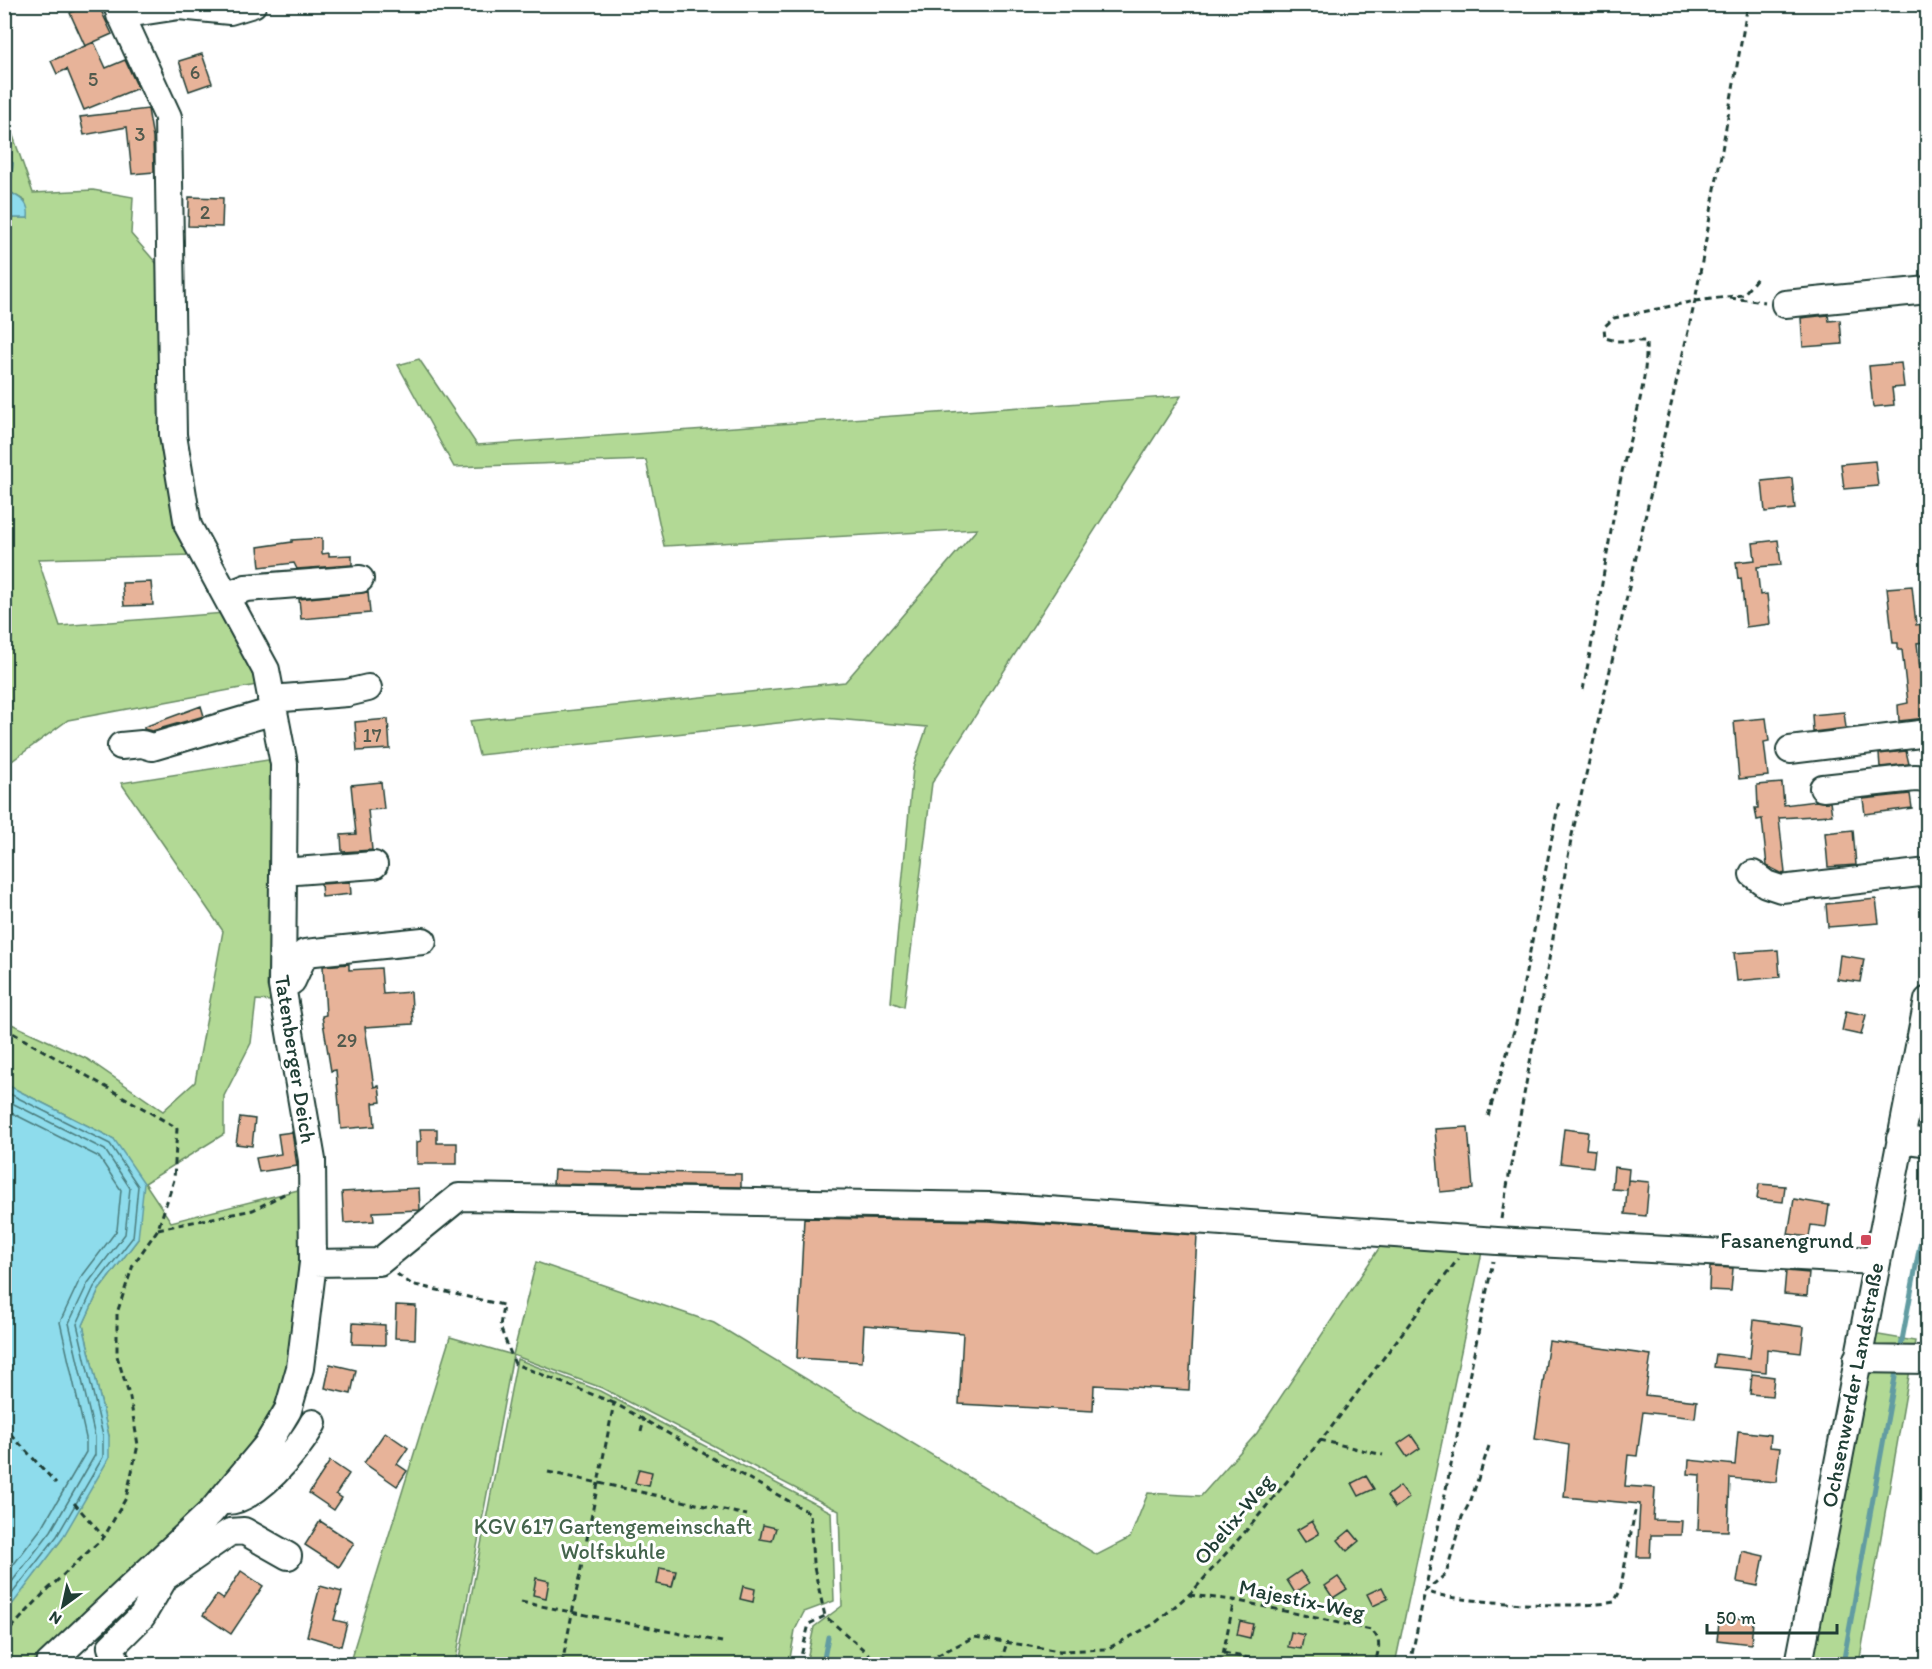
<svg xmlns="http://www.w3.org/2000/svg" width="1932" height="1669" font-family="Itim,sans-serif">
  <style>
    .green { fill: #b2d995; stroke: #688b64; stroke-width: 1.5 }
    .water { fill: #8edcec; stroke: #629ca2; stroke-width: 1.5 }
    .lines { fill: none; stroke-linecap: round; stroke-linejoin: round }
    .shore { stroke: #4b7d7e; stroke-width: 1.5 }
    .stream { stroke: #629ca2; stroke-width: 5 }
    .building { fill: #e7b399; stroke: #1f3d34; stroke-width: 1.5 }
    .minor-casing { stroke: #1f3d34; stroke-width: 30 }
    .path { stroke: #1f3d34; stroke-width: 3; stroke-dasharray: 6 4.5; stroke-linecap: butt }
    .minor { stroke: #fff; stroke-width: 26 }
    .poi-dot { fill: #d1495b; stroke: #fff; stroke-width: 2 }
    .labels { text-anchor: middle; stroke-width: 6; stroke-linejoin: round; paint-order: stroke }
    .number-label { font-size: 20px; fill: #515a4d }
    .street-label { font-size: 22px; fill: #1f3d34; stroke: #fff }
    .poi-label { font-size: 22px; fill: #1f3d34; stroke: #fff; text-anchor: end }
    .park-label { font-size: 22px; fill: #44644c; stroke: #fff }
  </style>
  <rect width="100%" height="100%" fill="#fff"/>
  <filter id="ink" filterUnits="userSpaceOnUse"><feTurbulence type="fractalNoise" baseFrequency=".0167" numOctaves="2"/><feDisplacementMap in="SourceGraphic" scale="12" xChannelSelector="R" yChannelSelector="G"/><feConvolveMatrix kernelMatrix="1 2 1 2 8 2 1 2 1" color-interpolation-filters="sRGB"/></filter>
  <g filter="url(#ink)">
    <path class="green" d="M4 110 33 193 93 190 133 197 131 234 157 264 166 440 194 555 38 559 60 626 225 613 257 685 68 720 5 766 4 223 10 218H28L25 201 10 192 13 163 5 159Z
      M419 359 477 445 1181 396 932 783 904 1007 891 1002 913 768 927 727 824 718 479 755 470 721 845 682 977 529 664 546 646 460 454 467 398 365Z
      M274 759 276 822 267 986 271 1001 256 1000 251 1043 224 1096V1134L145 1183 171 1222 306 1188C302 1229 298 1270 294 1311 292 1328 292 1347 289 1365 268 1462 106 1598 31 1664H5L4 1614 62 1539 109 1436 83 1325 99 1290 138 1239 114 1139 5 1084V1021L87 1059 163 1111 195 1082 223 931 121 783Z
      M1387 1236 1482 1252 1395 1664H806L814 1627 842 1606 839 1511 602 1388 513 1355 455 1664H340L351 1658 450 1337 513 1355 536 1262 714 1323 1097 1555 1130 1538 1148 1493 1201 1496 1257 1433Z
      M1867 1333 1915 1341 1859 1664H1808Z
      M517 1359 600 1391 831 1512 834 1601 804 1612 795 1630 789 1664H458Z"/>
    <path class="water" d="M5 159 13 163 10 192C22 199 30 203 28 218H10L5 223Z
      M5 1084 114 1139 144 1183 138 1239 99 1290 83 1325 109 1436V1458L62 1539 5 1614Z"/>
    <g class="lines">
      <path class="shore" d="M4 1091 110 1144 138 1186 133 1237 94 1287 77 1324 103 1436V1457L57 1536 4 1604
        M4 1099 105 1150 130 1188 125 1234 88 1283 69 1323 95 1437V1455L51 1531 4 1592
        M4 1109 99 1157 121 1190 117 1230 80 1279 60 1322 86 1438V1452L43 1526 4 1577"/>
      <path class="stream" d="M1900 1351 1928 1202
        M823 1664 828 1637
        M1843 1664 1897 1366"/>
    </g>
    <path class="building" d="M88 4H98L112 34 85 46 70 13Z
      M94 42 106 68 125 60 138 88 84 110 67 69 57 74 51 61Z
      M202 54 212 83 189 91 179 61Z
      M148 109 153 138 154 172 132 174 127 127 84 135 80 117Z
      M189 197 223 198 222 227 188 226Z
      M1828 315 1829 321 1840 320 1842 344 1803 347 1801 318Z
      M1901 363 1904 387 1892 388 1894 405 1873 407 1869 366Z
      M1875 461 1878 486 1844 489 1841 464Z
      M1792 478 1795 509 1765 512 1762 481Z
      M322 538V554L329 553V556L352 555V565L297 569 294 563 260 567 258 547 292 542V540Z
      M1778 540 1781 565 1757 567 1760 595 1767 594 1770 624 1746 627 1741 578 1738 579 1736 562 1755 560 1753 543Z
      M151 582 153 605 124 606 122 583Z
      M1912 586 1916 625 1923 624 1924 642 1917 643 1920 670 1928 669V690L1923 691 1926 718 1899 721 1898 705 1908 703 1902 650H1898V643H1893L1887 588Z
      M368 592 370 613 301 619 299 599Z
      M201 706 204 716 152 731 144 729V727Z
      M1844 712 1846 728 1813 732 1812 715Z
      M1766 718 1769 741 1764 742 1768 776 1739 779 1734 721Z
      M388 719 390 749 357 751 355 722Z
      M1906 751 1909 764 1880 767 1879 754Z
      M381 782 384 809 368 810 372 850 342 852 341 835 356 834 351 785Z
      M1782 783 1784 805 1816 801 1830 802 1832 815 1779 818 1785 873 1783 874 1767 866 1762 819 1757 820 1755 808H1758L1757 785Z
      M1910 794 1912 808 1865 814 1863 799Z
      M1853 830 1856 865 1828 867 1825 833Z
      M350 882 351 894 322 897 321 884Z
      M1876 899 1879 923 1828 927 1826 904Z
      M1778 950 1780 977 1737 981 1734 953Z
      M1840 955 1864 959 1860 982 1837 979Z
      M349 964V970L381 968 383 994 411 992 413 1024 365 1027 374 1087 379 1086 381 1102 373 1103 375 1126 341 1129 336 1070 331 1071 322 1016 326 1015 323 966Z
      M1846 1011 1866 1015 1861 1035 1842 1031Z
      M240 1117 255 1119 252 1146 236 1144Z
      M1468 1127 1473 1189 1440 1192 1435 1129Z
      M420 1129H437V1143H457V1164H417V1142L421 1141Z
      M1564 1129 1588 1132 1586 1149 1595 1150 1593 1167 1560 1163Z
      M292 1132 297 1166 259 1172 256 1158 281 1154 278 1134Z
      M1614 1167 1629 1169 1627 1190 1612 1189Z
      M554 1170 741 1174V1187L553 1184Z
      M1628 1180 1649 1182 1646 1216 1625 1214Z
      M1759 1184 1785 1186 1783 1202 1757 1199Z
      M419 1188 420 1210 373 1212 374 1221 344 1223 342 1192Z
      M1794 1199 1829 1205 1826 1227 1811 1225 1809 1237 1788 1234Z
      M804 1218 989 1221 1197 1235 1189 1390 1094 1385 1093 1411 959 1404 963 1333 864 1325 862 1362 797 1358Z
      M1710 1267 1733 1268 1731 1291 1709 1290Z
      M1786 1271 1809 1273 1807 1296 1784 1294Z
      M396 1305 416 1306 415 1339 395 1338Z
      M1754 1320 1804 1327 1801 1353 1767 1349 1766 1372 1714 1367 1716 1354 1750 1358Z
      M353 1323 385 1325V1345L352 1344Z
      M1549 1341 1651 1355 1645 1395 1697 1401 1695 1418 1643 1412 1637 1456 1628 1455 1625 1486 1655 1488 1653 1520 1682 1521 1681 1535H1651L1650 1557H1637L1640 1504 1564 1497 1569 1445 1535 1439Z
      M330 1364 356 1370 351 1394 325 1388Z
      M1752 1374 1774 1377 1772 1396 1750 1394Z
      M1738 1431 1771 1435 1770 1447 1780 1448 1776 1482 1730 1478 1728 1531 1698 1530 1700 1475 1688 1474 1689 1460 1735 1465Z
      M385 1432 408 1448 397 1464 407 1471 397 1486 364 1463Z
      M1411 1435 1420 1448 1407 1457 1398 1444Z
      M330 1461 349 1474 336 1494 342 1498 334 1510 309 1493Z
      M639 1469 652 1472 649 1486 635 1483Z
      M1366 1476 1374 1489 1359 1496 1352 1483Z
      M1400 1486 1409 1498 1395 1508 1387 1496Z
      M320 1521 354 1543 339 1567 305 1545Z
      M1312 1521 1319 1534 1305 1542 1297 1530Z
      M763 1525 776 1528 772 1541 760 1539Z
      M1350 1530 1359 1541 1347 1551 1338 1540Z
      M1742 1551 1764 1556 1758 1586 1737 1582Z
      M660 1568 676 1571 672 1587 657 1584Z
      M241 1571 263 1586 231 1634 203 1615 217 1595 223 1599Z
      M1300 1571 1309 1583 1295 1593 1287 1580Z
      M1338 1577 1347 1589 1333 1598 1325 1586Z
      M536 1578 549 1581 546 1598 533 1595Z
      M320 1586 342 1592 334 1620 347 1623 341 1646 307 1636Z
      M743 1586 755 1589 753 1602 740 1599Z
      M1382 1587 1388 1599 1373 1606 1367 1594Z
      M1728 1616 1753 1621 1751 1644 1717 1640 1719 1623H1727Z
      M1240 1621 1253 1624 1250 1638 1237 1635Z
      M1291 1632 1304 1635 1301 1649 1288 1647Z"/>
    <g class="lines">
      <g class="minor-casing">
        <path id="minor" d="M120 15 179 6 230 11 253 4
          M1785 304 1928 290
          M226 596 246 588 360 579
          M271 699 347 693 368 688
          M121 746 142 744 152 747 274 711
          M1790 750 1928 733
          M1823 788 1915 778 1928 779
          M283 872 374 865
          M1753 874 1766 884 1781 889 1928 872
          M282 986 292 981 305 953 423 941
          M1900 1139 1928 1143
          M313 1263 379 1262 459 1197 990 1206 1497 1241 1875 1261
          M1857 1359 1928 1360
          M224 1501C254 1504 300 1448 313 1423
          M152 1568 165 1577 230 1532 244 1531 288 1556
          M49 1664 211 1512 267 1445 288 1410 300 1368 313 1263 312 1160 282 986 284 764 266 670 188 526 173 435 168 117 116 4
          M117 1664 111 1647 142 1616 165 1577
          M1799 1664 1928 1000"/>
      </g>
      <path class="path" d="M1730 298 1765 302
        M1583 690C1597 619 1607 548 1621 477 1630 432 1648 388 1646 341H1617L1605 338 1604 327 1614 318 1695 301 1743 295 1757 278
        M4 1028 177 1128 174 1180 158 1229 133 1265 117 1313V1356L130 1398 138 1445 126 1498 104 1537 45 1592 4 1636
        M1488 1116 1516 1024 1559 801
        M1501 1219 1572 835 1695 301 1748 4
        M158 1229 253 1210 290 1191
        M397 1274 411 1284 503 1305 500 1327 515 1364 614 1403
        M4 1427 56 1483
        M641 1432 644 1419
        M1320 1440 1383 1455
        M1489 1446 1471 1500 1462 1517 1446 1574 1425 1591C1453 1603 1583 1609 1614 1602L1620 1591 1635 1511
        M548 1472 747 1515
        M74 1503 104 1537
        M1189 1595 1234 1600 1371 1630C1383 1640 1378 1651 1375 1664
        M521 1602 722 1642
        M1224 1653 1278 1664
        M1001 1662 1007 1642
        M562 1664 614 1403 810 1513 813 1563 825 1616
        M799 1664 809 1624 825 1616 880 1664
        M931 1664 938 1655 974 1637 1060 1651 1107 1649 1154 1624 1193 1591 1251 1525 1330 1429 1458 1259
        M1057 1664 1060 1651
        M1221 1664 1234 1600
        M1410 1664 1493 1261"/>
      <use href="#minor" class="minor"/>
    </g>
  </g>
  <rect class="poi-dot" x="1860" y="1234" width="12" height="12" rx="3"/>
  <g class="labels">
    <g class="number-label">
      <text x="195" y="79">6</text>
      <text x="93" y="86">5</text>
      <text x="140" y="141">3</text>
      <text x="205" y="219">2</text>
      <text x="372" y="742">17</text>
      <text x="347" y="1047">29</text>
    </g>
    <g class="street-label">
      <text transform="translate(296 1059) rotate(81)" y="8">Tatenberger Deich</text>
      <text transform="translate(1852 1385) rotate(-79)" y="8">Ochsenwerder Landstraße</text>
      <text transform="translate(1233 1519) rotate(-50)" y="8">Obelix-Weg</text>
      <text transform="translate(1302 1599) rotate(12)" y="8">Majestix-Weg</text>
    </g>
    <g class="poi-label">
      <text x="1854" y="1248">Fasanengrund</text>
    </g>
    <g class="park-label">
      <text x="613" y="1534">KGV 617 Gartengemeinschaft<tspan x="613" dy="25">Wolfskuhle</tspan></text>
    </g>
  </g>
  <rect width="1932" height="1669" fill="none" stroke="#fff" stroke-width="24"/>
  <rect x="12" y="12" width="1908" height="1645" fill="none" stroke="#1f3d34" stroke-width="2" filter="url(#ink)"/>
  <g transform="translate(63 1606) rotate(213)" stroke="#ffffff" stroke-width="4.5" paint-order="stroke">
  <path d="M0-4.5L10 22L0 15L-10 22Z" fill="#1f3d34"/>
  <text y="-9" font-size="16" font-weight="bold" text-anchor="middle" fill="#1f3d34">N</text>
  </g>
  <path d="M1707 1624v9h130v-9" fill="none" stroke="#1f3d34" stroke-width="3"/>
  <text x="1716" y="1624" font-size="18" fill="#1f3d34" stroke="#ffffff" stroke-width="4.5" paint-order="stroke">50 m</text>
</svg>
